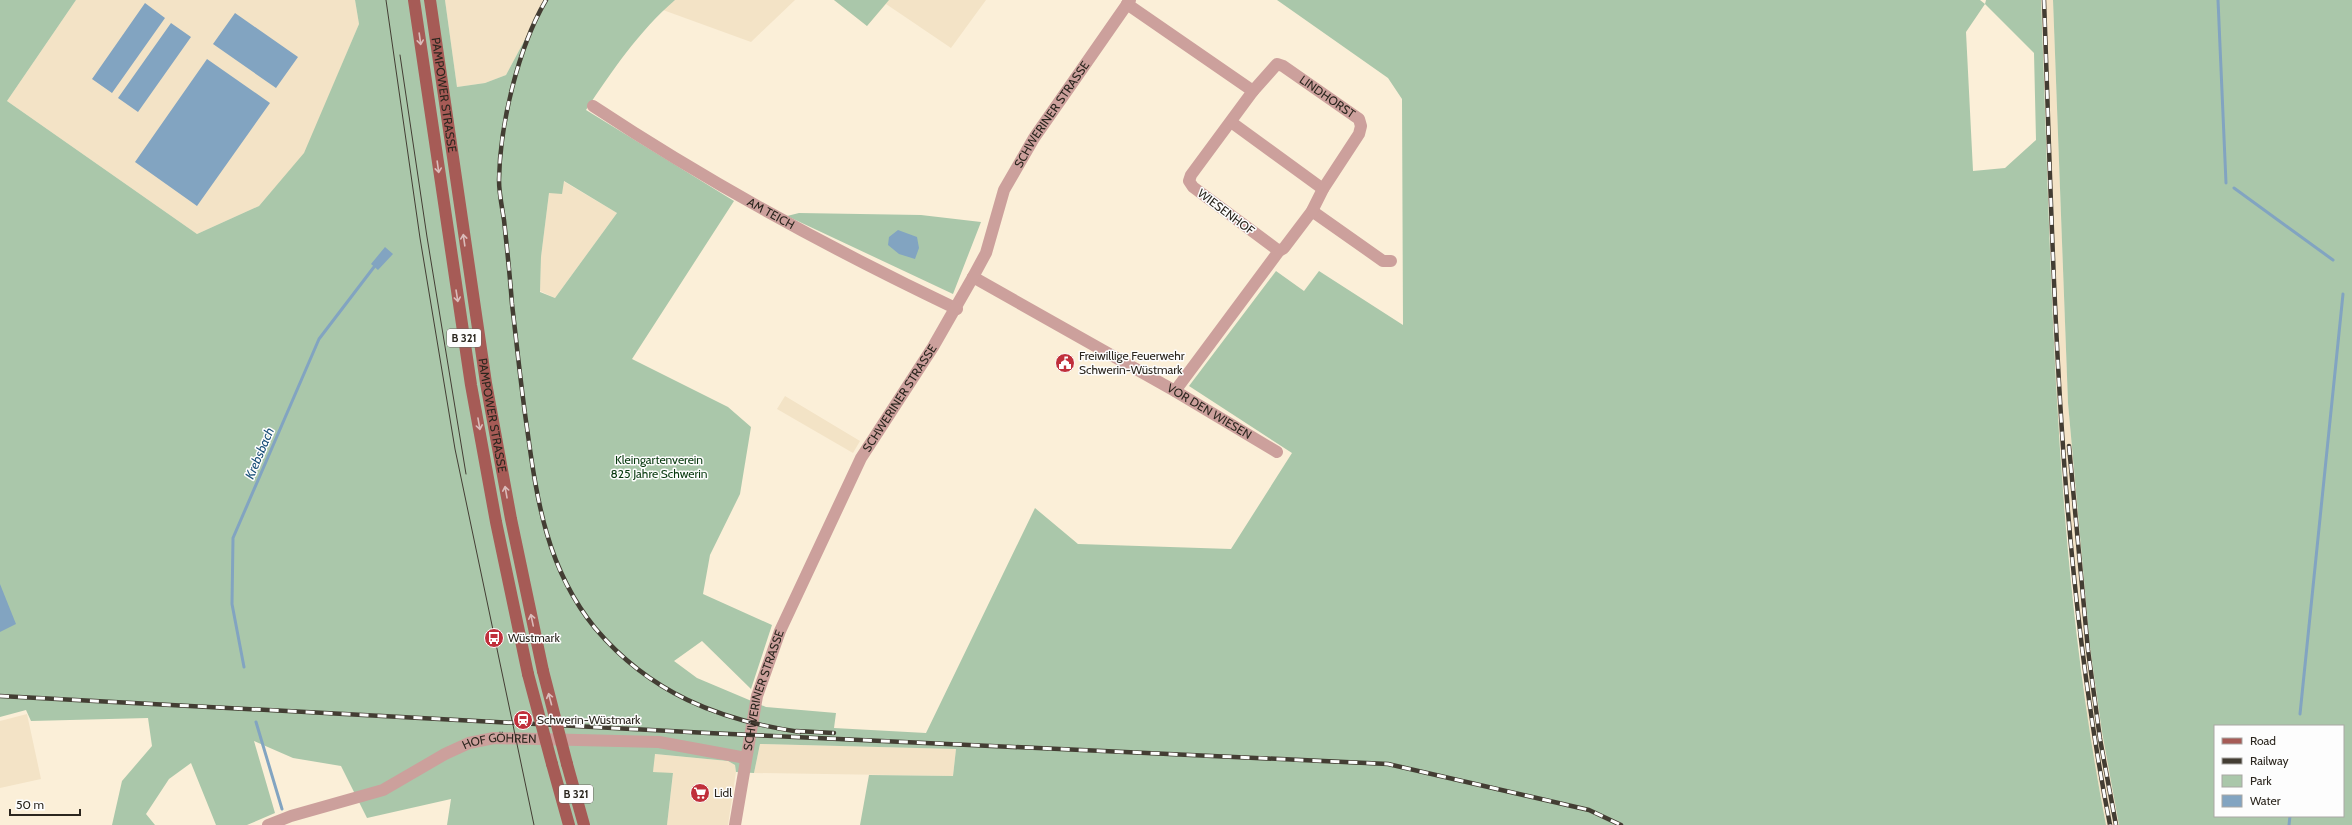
<svg xmlns="http://www.w3.org/2000/svg" width="2352" height="825" font-family="Cabin,sans-serif">
  <style>
    .built { fill: #f3e3c6 }
    .green { fill: #aac7aa; fill-rule: evenodd }
    .water { fill: #82a4c1 }
    .lines { fill: none; stroke-linecap: round; stroke-linejoin: round }
    .stream { stroke: #82a4c1; stroke-width: 3 }
    .minor { stroke: #cca09c; stroke-width: 12 }
    .major { stroke: #a65b56; stroke-width: 12 }
    .tram { stroke: #433d33; stroke-width: 1 }
    .rail-casing { stroke: #433d33; stroke-width: 4.5 }
    .rail { stroke: #fdfdfd; stroke-width: 3; stroke-dasharray: 9; stroke-linecap: butt }
    .major-bridge { stroke: #a65b56; stroke-width: 12 }
    .oneway { stroke: #dabcba }
    .labels { text-anchor: middle; stroke-width: 3; stroke-linejoin: round; paint-order: stroke }
    .shield { fill: #fdfdfd; stroke: #6a6661; stroke-width: 1 }
    .shield-label { font-size: 11px; font-weight: bold; fill: #2b261e }
    .street-label { font-size: 12px; fill: #2b261e; stroke: #fdfdfd }
    .poi-label { font-size: 12px; fill: #2b261e; stroke: #fdfdfd; text-anchor: start }
    .park-label { font-size: 12px; fill: #07390e; stroke: #fdfdfd }
    .water-label { font-size: 13px; font-style: italic; fill: #1b5078; stroke: #fdfdfd }
  </style>
  <rect width="100%" height="100%" fill="#fbefd8"/>
  <path class="built" d="M76 0H355L359 24 305 153 259 206 197 234 7 101Z
    M445 0H546L506 75 485 83 457 87Z
    M651 0H795L751 42 663 10Z
    M834 0H986L951 48 886 4 867 26Z
    M2041 0H2053L2068 403 2090 647 2102 732 2119 825H2106L2089 734 2066 521 2057 403Z
    M563 181 617 213 555 298 540 291 541 257 549 193Z
    M785 396 860 441 853 453 777 409Z
    M27 714 41 779 0 788V721Z
    M760 744 956 749 953 776 754 773Z
    M654 754 728 761 735 765 736 772 728 825H667L673 774 653 772Z"/>
  <path class="green" d="M0 0H76L7 101 197 234 259 206 304 153 359 24 355 0H445L457 87 485 83 506 75 546 0H675C639 31 612 71 586 110L734 201 632 359 728 407 751 427 740 494 710 555 703 594 772 625 751 689 702 641 674 661 697 678 766 707 836 713 834 728 926 733 1035 508 1078 544 1231 549 1292 453 1189 386 1276 271 1304 291 1319 271 1403 325 1402 99 1388 78 1277 0H1980L1985 4 1986 0H2041C2052 275 2053 554 2106 825H860L869 775 953 776 956 749 760 744 754 773 736 772 735 765 728 761 655 754 653 772 673 773 667 825H447L451 799 367 818 341 766 293 758 254 741 275 813 247 825H216L191 763 169 779 146 814 155 825H112L122 781 152 746 148 718 31 721 26 710 0 717ZM1985 4 2034 53 2036 140 2005 168 1973 171 1966 32ZM564 181 617 213 555 298 540 292 541 257 549 193 562 194Z
    M834 0H889L867 26Z
    M2053 0H2352V825H2119L2102 732 2090 647 2068 403ZM2215 726H2343V816H2215Z
    M799 213 921 215 981 222 953 294 787 216Z"/>
  <path class="water" d="M145 3 165 18 112 93 92 79Z
    M235 13 298 57 276 88 213 44Z
    M171 23 191 37 138 112 118 98Z
    M207 59 270 103 197 206 135 162Z
    M898 230 917 237 919 248 915 259 899 254 888 245 889 237Z
    M385 247 393 254 378 270 371 264Z
    M0 584 16 624 0 632Z"/>
  <g class="lines">
    <path class="stream" d="M2218 0 2226 183
      M2234 188 2333 260
      M244 667 232 604 233 538 319 339 374 267
      M2300 714 2343 294
      M256 722 282 809
      M2289 825 2290 816"/>
    <g class="minor">
      <path d="M1127 4 1253 91"/>
      <path id="s1" d="M593 106C709 183 831 249 957 309"/>
      <path d="M1231 122 1323 189"/>
      <path d="M1312 211 1383 261H1391"/>
      <path id="s2" d="M973 277 1175 391 1277 452"/>
      <path id="s3" d="M1175 391 1279 251 1193 187 1189 181 1191 175 1253 91 1277 64 1283 66 1359 119 1361 126 1359 134 1323 189 1312 211 1284 248 1279 251"/>
      <path id="s4" d="M268 825 291 816 383 790 445 754 469 743 494 738 659 742 746 758"/>
      <path id="s5" d="M735 825 757 696 780 631 861 458 933 347 973 277 986 253 1004 190 1034 138 1130 0"/>
    </g>
    <g class="major">
      <path d="M414 0 471 385 496 522 528 674"/>
      <path id="s6" d="M430 0 486 383 511 519 543 671"/>
      <path d="M552 764 569 825"/>
      <path d="M567 764 584 825"/>
    </g>
    <path class="tram" d="M386 0 420 238 455 449 534 825
      M400 55 427 237 466 474"/>
    <g class="rail-casing">
      <path id="rail" d="M546 0C518 48 500 124 499 180 499 193 502 207 504 220 507 248 510 276 512 304 517 346 521 387 527 428 537 501 547 569 595 628 650 693 718 720 800 732
        M2044 0C2054 276 2057 554 2110 825
        M2069 446 2088 650 2100 739 2116 825
        M0 696 708 733 1388 764 1589 810 1621 825
        M796 731 834 733"/>
    </g>
    <use href="#rail" class="rail"/>
    <path class="major-bridge" d="M543 671 567 764
      M528 674 552 764"/>
  </g>
  <defs><path id="oneway-shaft" d="M-6 0H5M1.5-3L5.5 0L1.5 3" fill="none" stroke-width="1.6" stroke-linecap="round" stroke-linejoin="round"/></defs>
  <g class="oneway">
    <use href="#oneway-shaft" transform="translate(420 39) rotate(82)"/>
    <use href="#oneway-shaft" transform="translate(438 167) rotate(82)"/>
    <use href="#oneway-shaft" transform="translate(464 240) rotate(-98)"/>
    <use href="#oneway-shaft" transform="translate(457 296) rotate(81)"/>
    <use href="#oneway-shaft" transform="translate(479 424) rotate(80)"/>
    <use href="#oneway-shaft" transform="translate(506 492) rotate(-100)"/>
    <use href="#oneway-shaft" transform="translate(532 620) rotate(-102)"/>
    <use href="#oneway-shaft" transform="translate(550 699) rotate(-105)"/>
  </g>
  <defs>
    <g id="civic-disc" transform="scale(1)"><circle r="9.5" fill="#c02f3b" stroke="#fdfdfd"/><path d="M-.6-6.5H3V-4.5H.6V-3L4-1V1h2V6H-6V1h2V-1L-.6-3ZM-1.2 2.5V6h2.4V2.5Z" fill="#fff"/></g>
    <g id="bus-disc" transform="scale(1)"><circle r="9.5" fill="#c02f3b" stroke="#fdfdfd"/><path d="M-5-6H5V4H4V6H2V4H-2V6H-4V4H-5ZM-3.5-4V0h7V-4ZM-3.5 1.2v1.5H-2V1.2ZM2 1.2v1.5H3.5V1.2Z" fill="#fff"/></g>
    <g id="station-disc" transform="scale(1)"><circle r="9.5" fill="#c02f3b" stroke="#fdfdfd"/><path d="M-3-6H3Q5-6 5-4V2Q5 4 3 4L4.5 6H3L1.5 4h-3L-3 6H-4.5L-3 4Q-5 4-5 2V-4Q-5-6-3-6ZM-3.5-4v3h7v-3ZM-3.5 1v1.5H-2V1ZM2 1v1.5H3.5V1Z" fill="#fff"/></g>
    <g id="supermarket-disc" transform="scale(1)"><circle r="9.5" fill="#c02f3b" stroke="#fdfdfd"/><path d="M-6-5.5h2.5l.6 2H6L4.5 2H-2.5L-4.4-4H-6ZM-1.5 3.2a1.3 1.3 0 1 0 .1 0ZM3 3.2a1.3 1.3 0 1 0 .1 0Z" fill="#fff"/></g>
  </defs>
  <g fill-rule="evenodd">
    <use href="#civic-disc" x="1065" y="363"/>
    <use href="#bus-disc" x="494" y="638"/>
    <use href="#station-disc" x="523" y="720"/>
    <use href="#supermarket-disc" x="700" y="793"/>
  </g>
  <g class="labels">
    <g class="shield">
      <rect x="447" y="329" width="34" height="18" rx="3"/>
      <rect x="559" y="785" width="34" height="18" rx="3"/>
    </g>
    <g class="shield-label">
      <text x="464" y="342">B 321</text>
      <text x="576" y="798">B 321</text>
    </g>
    <g class="street-label">
      <text dy="4" stroke="none"><textPath href="#s6" startOffset="96">PAMPOWER STRASSE</textPath></text>
      <text dy="4" stroke="none"><textPath href="#s3" startOffset="496">LINDHORST</textPath></text>
      <text dy="4" stroke="none"><textPath href="#s5" startOffset="786">SCHWERINER STRASSE</textPath></text>
      <text transform="translate(1226 212) rotate(37)" y="4">WIESENHOF</text>
      <text dy="4" stroke="none"><textPath href="#s1" startOffset="208">AM TEICH</textPath></text>
      <text dy="4" stroke="none"><textPath href="#s5" startOffset="462">SCHWERINER STRASSE</textPath></text>
      <text dy="4" stroke="none"><textPath href="#s2" startOffset="272">VOR DEN WIESEN</textPath></text>
      <text dy="4" stroke="none"><textPath href="#s6" startOffset="420">PAMPOWER STRASSE</textPath></text>
      <text dy="4" stroke="none"><textPath href="#s5" startOffset="138">SCHWERINER STRASSE</textPath></text>
      <text dy="4" stroke="none"><textPath href="#s4" startOffset="249">HOF GÖHREN</textPath></text>
    </g>
    <g class="poi-label">
      <text x="1079" y="360">Freiwillige Feuerwehr<tspan x="1079" dy="14">Schwerin-Wüstmark</tspan></text>
      <text x="508" y="642">Wüstmark</text>
      <text x="537" y="724">Schwerin-Wüstmark</text>
      <text x="714" y="797">Lidl</text>
    </g>
    <g class="park-label">
      <text x="659" y="464">Kleingartenverein<tspan x="659" dy="14">825 Jahre Schwerin</tspan></text>
    </g>
    <g class="water-label">
      <text transform="translate(259 453) rotate(-67)" y="5">Krebsbach</text>
    </g>
  </g>
  <rect x="2214" y="725" width="130" height="92" fill="#fdfdfd" stroke="#a9a7a4"/>
  <rect x="2222" y="738" width="20" height="6" fill="#a65b56" stroke="#a9a7a4"/>
  <text x="2250" y="745" font-size="12" fill="#2b261e">Road</text>
  <rect x="2222" y="758" width="20" height="6" fill="#433d33" stroke="#a9a7a4"/>
  <text x="2250" y="765" font-size="12" fill="#2b261e">Railway</text>
  <rect x="2222" y="775" width="20" height="12" fill="#aac7aa" stroke="#a9a7a4"/>
  <text x="2250" y="785" font-size="12" fill="#2b261e">Park</text>
  <rect x="2222" y="795" width="20" height="12" fill="#82a4c1" stroke="#a9a7a4"/>
  <text x="2250" y="805" font-size="12" fill="#2b261e">Water</text>
  <path d="M10 809v6h70v-6" fill="none" stroke="#2b261e" stroke-width="2"/>
  <text x="16" y="809" font-size="12" fill="#2b261e" stroke="#fdfdfd" stroke-width="3" paint-order="stroke">50 m</text>
</svg>
